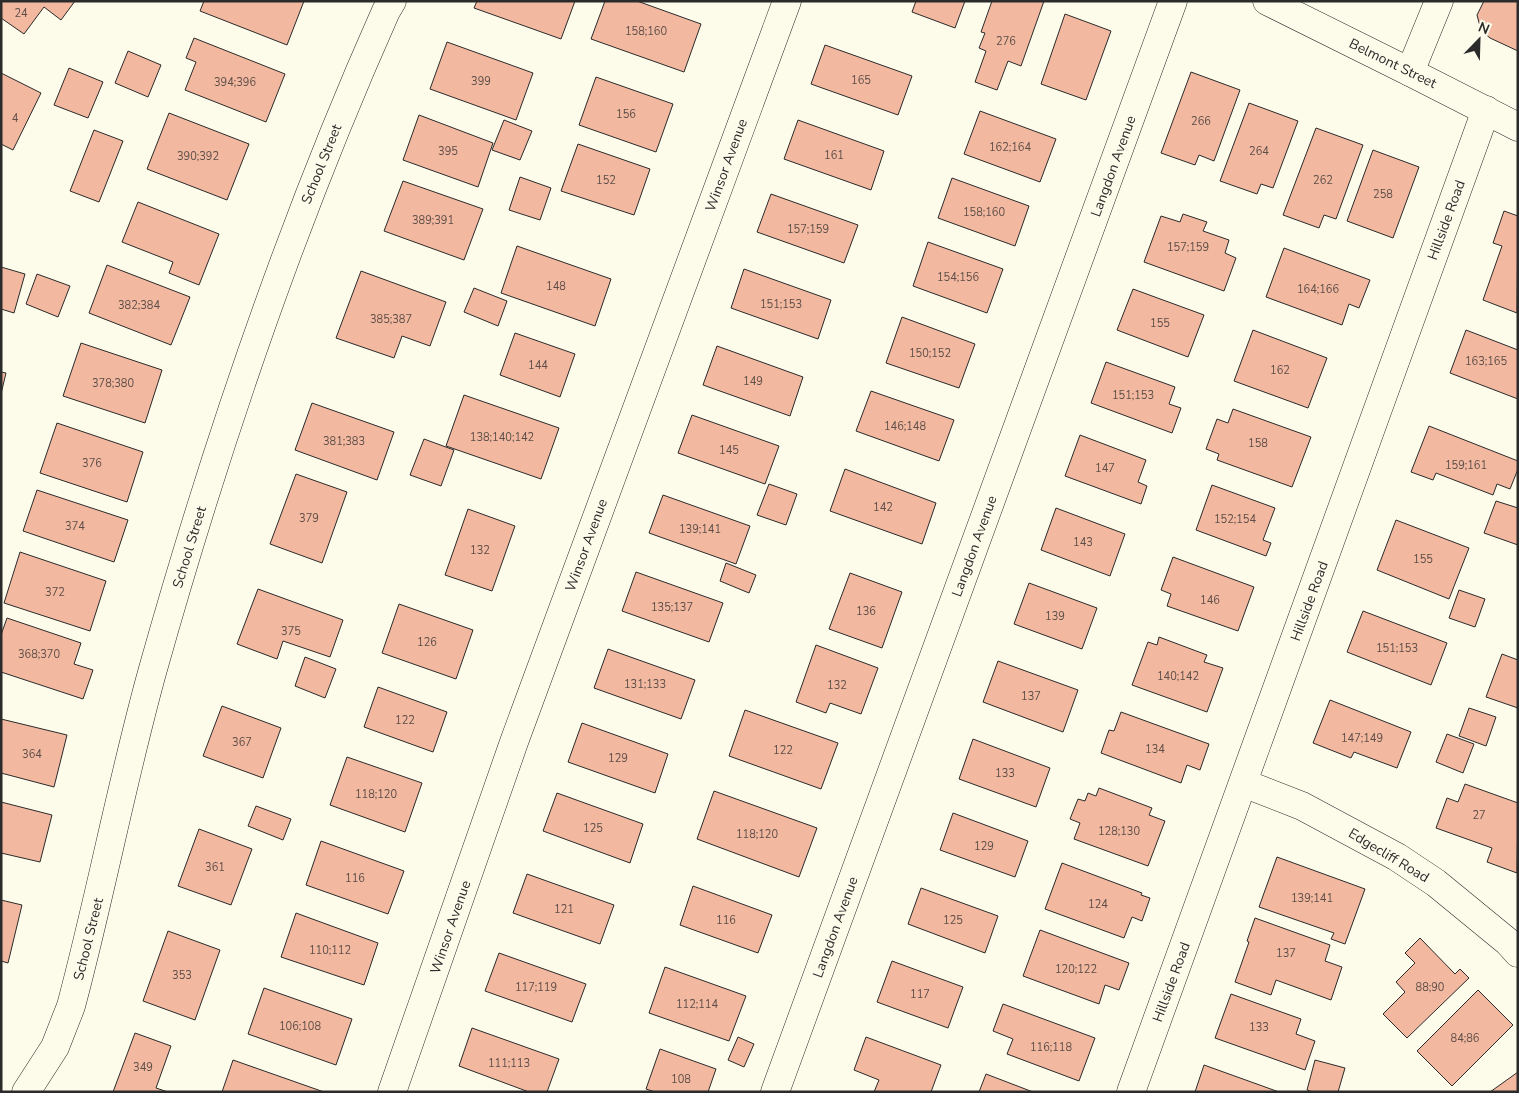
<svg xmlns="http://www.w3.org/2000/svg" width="1519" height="1093" font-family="'Nunito Sans',sans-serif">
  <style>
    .building { fill: #f2b8a0; stroke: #2b2b2b }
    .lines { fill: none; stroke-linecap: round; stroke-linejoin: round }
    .minor-casing { stroke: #2b2b2b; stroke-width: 29 }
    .tertiary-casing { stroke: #2b2b2b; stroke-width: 29 }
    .primary-casing { stroke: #2b2b2b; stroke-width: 29 }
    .minor { stroke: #fdfbea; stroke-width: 28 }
    .tertiary { stroke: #fdfbea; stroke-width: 28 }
    .primary { stroke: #fdfbea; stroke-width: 28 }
    .labels { text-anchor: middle; stroke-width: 4; stroke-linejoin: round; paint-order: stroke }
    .number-label { font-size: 11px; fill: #5d4e48 }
    .street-label { font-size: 14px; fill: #2b2b2b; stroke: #fdfbea }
  </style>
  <rect width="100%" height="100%" fill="#fdfbea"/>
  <path class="building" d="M1 1H75L61 20 44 7 24 34 1 18Z
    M204 1H304L287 45 200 11Z
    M477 1H575L561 39 474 8Z
    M605 1H637L701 24 684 72 591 39Z
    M916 1H965L955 28 912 12Z
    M992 1H1044L1021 66 1008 61 997 90 975 82 986 51 979 48 985 33 981 32Z
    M1484 1H1518V51L1490 38 1481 30 1477 15Z
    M1065 14 1111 31 1086 100 1041 84Z
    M194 38 285 74 266 122 185 90 196 62 186 58Z
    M447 42 533 73 516 120 430 89Z
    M825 45 912 76 898 115 811 84Z
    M128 51 161 65 148 97 115 83Z
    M69 68 103 82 88 118 54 105Z
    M1191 72 1240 90 1214 161 1199 155 1195 165 1161 153Z
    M1 73 41 93 13 150 1 144Z
    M596 77 673 104 656 152 579 125Z
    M1249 103 1298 121 1273 188 1261 184 1257 194 1220 181Z
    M980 111 1056 139 1040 182 964 154Z
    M169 113 249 144 227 200 147 169Z
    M419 115 493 143 478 187 403 160Z
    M504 120 532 131 520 160 492 150Z
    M798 120 884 151 871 190 784 159Z
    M1316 128 1363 145 1336 219 1324 215 1319 228 1283 215Z
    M94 130 123 141 99 202 70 191Z
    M578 144 650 169 634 215 561 191Z
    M1373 150 1419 167 1393 238 1347 221Z
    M520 177 551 188 540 220 509 210Z
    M952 178 1029 206 1015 246 938 218Z
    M403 181 483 209 464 260 384 231Z
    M771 194 858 225 844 263 757 232Z
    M138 202 219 234 199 285 169 273 173 262 122 242Z
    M1504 211 1518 216 1517 313 1483 300 1502 246 1493 243Z
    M1183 214 1207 222 1203 231 1229 240 1225 253 1236 258 1224 291 1144 262 1161 216 1180 222Z
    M928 242 1003 269 987 313 913 286Z
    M517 246 611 279 595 326 501 293Z
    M1284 248 1370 280 1359 308 1349 304 1342 325 1266 297Z
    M107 265 190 297 171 345 89 313Z
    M1 267 25 274 14 313 1 309Z
    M744 269 831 300 818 339 731 308Z
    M361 271 446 302 430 346 402 336 394 358 336 338Z
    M37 274 70 286 58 317 26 304Z
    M474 288 507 301 498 326 464 312Z
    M1133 289 1204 315 1188 357 1117 330Z
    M902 317 975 344 959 388 886 363Z
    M1253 330 1327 358 1308 408 1234 381Z
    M1466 330 1518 350V399L1450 373Z
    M515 333 575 354 560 397 500 375Z
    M81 343 162 370 145 423 63 396Z
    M717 346 803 377 790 416 703 385Z
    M1106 362 1175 387 1169 404 1181 408 1172 433 1091 403Z
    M1 372 6 373 1 394Z
    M871 391 954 420 939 461 856 431Z
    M464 395 559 428 541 479 446 446Z
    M312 403 394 432 377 480 295 450Z
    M1233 409 1311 437 1292 487 1217 460 1219 454 1206 449 1217 419 1228 423Z
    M692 415 779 446 765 484 678 453Z
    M57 423 143 452 127 502 40 473Z
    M1429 426 1518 461V469L1510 489 1497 484 1493 495 1436 473 1433 480 1411 472Z
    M1080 435 1146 460 1138 482 1147 486 1141 504 1065 476Z
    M424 439 454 450 441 486 410 475Z
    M845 469 936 503 922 544 830 511Z
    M296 474 347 492 322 563 270 544Z
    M769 484 797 494 786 525 757 515Z
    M1212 485 1275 508 1263 540 1271 543 1266 556 1196 530Z
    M37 490 128 520 114 562 23 531Z
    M663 495 750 526 736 564 649 533Z
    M1496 501 1518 508V545L1484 533Z
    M1056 508 1125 534 1110 576 1041 550Z
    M468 509 515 526 492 591 445 575Z
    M1396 520 1469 548 1449 599 1377 570Z
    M20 552 106 581 90 631 4 603Z
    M1173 557 1254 587 1238 631 1167 606 1171 594 1161 590Z
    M726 563 756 575 749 593 720 581Z
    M636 572 723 603 709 642 622 611Z
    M850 573 902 592 882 648 829 629Z
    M1029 583 1097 608 1082 649 1014 624Z
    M258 589 343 620 330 657 283 641 277 659 237 644Z
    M1459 590 1485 599 1475 627 1449 618Z
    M399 604 473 630 456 679 382 653Z
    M1363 611 1447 643 1431 685 1347 652Z
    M7 618 81 643 74 664 93 670 83 699 1 672V635Z
    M1159 637 1207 655 1204 662 1223 668 1207 712 1132 685 1148 642 1157 645Z
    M816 645 878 668 861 714 830 703 826 713 796 702Z
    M608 649 695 680 681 719 594 688Z
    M1502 654 1518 660V708L1486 697Z
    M305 657 336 669 325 698 295 686Z
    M998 661 1078 690 1063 732 983 702Z
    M378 687 447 712 433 752 364 727Z
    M1330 700 1411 732 1397 768 1354 752 1351 758 1313 743Z
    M222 706 281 728 263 778 203 756Z
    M1469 708 1496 717 1486 746 1459 736Z
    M745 710 838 743 821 789 729 756Z
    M1121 712 1209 744 1200 770 1187 765 1181 783 1101 753 1109 730 1114 731Z
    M1 719 67 735 54 787 1 773Z
    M582 723 668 754 655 793 568 762Z
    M1447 734 1474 744 1463 773 1436 762Z
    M973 739 1050 768 1036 807 959 779Z
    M347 757 422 783 405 832 330 805Z
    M1465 784 1518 803 1517 873 1487 862 1492 848 1436 828 1447 798 1458 802Z
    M1099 788 1152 808 1149 815 1165 821 1148 866 1074 839 1080 823 1070 819 1078 799 1085 801 1088 793 1096 796Z
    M714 791 817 828 799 877 697 839Z
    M557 793 643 824 630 863 543 831Z
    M1 802 52 815 40 862 1 853Z
    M256 806 291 819 283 840 248 826Z
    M953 813 1028 841 1015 877 940 850Z
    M199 829 252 849 231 905 178 886Z
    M321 841 404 871 388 914 306 885Z
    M1277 857 1365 889 1345 944 1331 939 1334 933 1259 907Z
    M1062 863 1142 893 1141 895 1150 898 1142 921 1132 917 1124 938 1045 909Z
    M527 874 614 905 600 944 513 913Z
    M693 886 772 915 758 953 680 925Z
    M921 888 998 916 985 953 908 924Z
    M1 900 22 905 8 963 1 961Z
    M296 913 378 943 364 985 281 957Z
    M1255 918 1330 945 1325 961 1342 967 1331 1000 1276 980 1271 995 1235 982 1249 942 1247 941Z
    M1040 930 1129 963 1119 990 1105 985 1099 1004 1023 976Z
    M168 931 220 950 195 1020 143 1001Z
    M1420 938 1455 974 1460 969 1469 978 1407 1038 1383 1014 1405 992 1396 982 1415 963 1405 953Z
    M499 953 586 984 572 1022 485 991Z
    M892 961 963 987 948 1028 877 1002Z
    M665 967 746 996 729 1041 649 1013Z
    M264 988 352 1019 336 1065 248 1034Z
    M1478 990 1513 1025 1452 1086 1417 1051Z
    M1231 994 1301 1019 1296 1034 1315 1041 1305 1070 1215 1038Z
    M1003 1004 1095 1038 1079 1081 1007 1054 1013 1039 993 1031Z
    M472 1028 559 1059 547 1092H529L459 1066Z
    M135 1033 171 1046 156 1088 168 1092H113Z
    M738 1037 754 1044 744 1067 728 1060Z
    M866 1037 941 1065 931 1092H874L879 1080 854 1070Z
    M660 1049 716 1069 708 1092H655L646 1089Z
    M233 1060 324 1092H222Z
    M1315 1060 1345 1068 1338 1092H1313L1307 1090Z
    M1204 1065 1279 1092H1195Z
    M1518 1072V1092H1490Z
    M986 1074 1033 1092H979Z"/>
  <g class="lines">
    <g class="minor-casing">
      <path id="minor" d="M1410 72 1439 1
        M1243 783 1302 806 1397 857 1436 883 1508 942 1518 953
        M392 1092 514 742 787 1
        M775 1092 1173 1
        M1131 1092 1486 110"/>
    </g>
    <g class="tertiary-casing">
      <path id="tertiary" d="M26 1092 55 1047 71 1006C101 894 122 780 153 669 216 445 291 224 386 11L392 1"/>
    </g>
    <g class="primary-casing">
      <path id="primary" d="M1267 1 1410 72 1518 127"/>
    </g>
    <use href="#minor" class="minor"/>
    <use href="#tertiary" class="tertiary"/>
    <use href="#primary" class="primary"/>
  </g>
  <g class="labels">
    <g class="number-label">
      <text x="21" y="17">24</text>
      <text x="646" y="35">158;160</text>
      <text x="1006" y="45">276</text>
      <text x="861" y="84">165</text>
      <text x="481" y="85">399</text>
      <text x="235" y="86">394;396</text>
      <text x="626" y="118">156</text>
      <text x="15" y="122">4</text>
      <text x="1201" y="125">266</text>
      <text x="1010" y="151">162;164</text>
      <text x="448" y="155">395</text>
      <text x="1259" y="155">264</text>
      <text x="834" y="159">161</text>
      <text x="198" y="160">390;392</text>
      <text x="606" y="184">152</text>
      <text x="1323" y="184">262</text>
      <text x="1383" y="198">258</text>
      <text x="984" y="216">158;160</text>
      <text x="433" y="224">389;391</text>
      <text x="808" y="233">157;159</text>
      <text x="1188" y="251">157;159</text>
      <text x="958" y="281">154;156</text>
      <text x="556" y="290">148</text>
      <text x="1318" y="293">164;166</text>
      <text x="781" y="308">151;153</text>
      <text x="139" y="309">382;384</text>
      <text x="391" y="323">385;387</text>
      <text x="1160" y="327">155</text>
      <text x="930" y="357">150;152</text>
      <text x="1486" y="365">163;165</text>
      <text x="538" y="369">144</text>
      <text x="1280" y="374">162</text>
      <text x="753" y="385">149</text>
      <text x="113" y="387">378;380</text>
      <text x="1133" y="399">151;153</text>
      <text x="905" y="430">146;148</text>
      <text x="502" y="441">138;140;142</text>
      <text x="344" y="445">381;383</text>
      <text x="1258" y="447">158</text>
      <text x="729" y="454">145</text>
      <text x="92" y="467">376</text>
      <text x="1466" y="469">159;161</text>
      <text x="1105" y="472">147</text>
      <text x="883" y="511">142</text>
      <text x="309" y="522">379</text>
      <text x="1235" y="523">152;154</text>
      <text x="75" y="530">374</text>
      <text x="700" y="533">139;141</text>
      <text x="1083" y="546">143</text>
      <text x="480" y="554">132</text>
      <text x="1423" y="563">155</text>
      <text x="55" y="596">372</text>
      <text x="1210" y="604">146</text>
      <text x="672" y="611">135;137</text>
      <text x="866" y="615">136</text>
      <text x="1055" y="620">139</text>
      <text x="291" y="635">375</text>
      <text x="427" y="646">126</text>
      <text x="1397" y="652">151;153</text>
      <text x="39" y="658">368;370</text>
      <text x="1178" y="680">140;142</text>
      <text x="645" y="688">131;133</text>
      <text x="837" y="689">132</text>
      <text x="1031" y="700">137</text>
      <text x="405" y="724">122</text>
      <text x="1362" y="742">147;149</text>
      <text x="242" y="746">367</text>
      <text x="1155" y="753">134</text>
      <text x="783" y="754">122</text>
      <text x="32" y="758">364</text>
      <text x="618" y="762">129</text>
      <text x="1005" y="777">133</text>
      <text x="376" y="798">118;120</text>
      <text x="1479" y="819">27</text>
      <text x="593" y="832">125</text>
      <text x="1119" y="835">128;130</text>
      <text x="757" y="838">118;120</text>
      <text x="984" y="850">129</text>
      <text x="215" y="871">361</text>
      <text x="355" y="882">116</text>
      <text x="1312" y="902">139;141</text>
      <text x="1098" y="908">124</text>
      <text x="564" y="913">121</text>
      <text x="726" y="924">116</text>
      <text x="953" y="924">125</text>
      <text x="330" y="954">110;112</text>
      <text x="1286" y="957">137</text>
      <text x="1076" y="973">120;122</text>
      <text x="182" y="979">353</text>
      <text x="536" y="991">117;119</text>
      <text x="1430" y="991">88;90</text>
      <text x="920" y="998">117</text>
      <text x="697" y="1008">112;114</text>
      <text x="300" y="1030">106;108</text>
      <text x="1259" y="1031">133</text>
      <text x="1465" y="1042">84;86</text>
      <text x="1051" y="1051">116;118</text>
      <text x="509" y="1067">111;113</text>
      <text x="143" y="1071">349</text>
      <text x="681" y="1083">108</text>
    </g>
    <g class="street-label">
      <text transform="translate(1393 63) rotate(26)" y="5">Belmont Street</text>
      <text transform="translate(321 164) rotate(-68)" y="5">School Street</text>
      <text transform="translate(726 165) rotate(-70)" y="5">Winsor Avenue</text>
      <text transform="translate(1113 166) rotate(-70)" y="5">Langdon Avenue</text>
      <text transform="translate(1446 220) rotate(-70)" y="5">Hillside Road</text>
      <text transform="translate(586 545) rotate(-70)" y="5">Winsor Avenue</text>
      <text transform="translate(974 546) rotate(-70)" y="5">Langdon Avenue</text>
      <text transform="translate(189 547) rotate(-73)" y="5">School Street</text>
      <text transform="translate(1309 601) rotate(-70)" y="5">Hillside Road</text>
      <text transform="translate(1389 855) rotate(31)" y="5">Edgecliff Road</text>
      <text transform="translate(450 927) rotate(-71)" y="5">Winsor Avenue</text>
      <text transform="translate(835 927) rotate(-70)" y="5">Langdon Avenue</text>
      <text transform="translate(88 939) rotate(-76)" y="5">School Street</text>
      <text transform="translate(1171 982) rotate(-70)" y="5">Hillside Road</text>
    </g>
  </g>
  <rect width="1519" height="1093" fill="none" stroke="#2b2b2b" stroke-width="5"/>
  <g transform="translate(1479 40) rotate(23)" stroke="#fdfbea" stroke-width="4" paint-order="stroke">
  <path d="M0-4L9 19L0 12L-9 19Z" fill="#2b2b2b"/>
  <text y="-8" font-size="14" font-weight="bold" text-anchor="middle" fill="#2b2b2b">N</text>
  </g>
</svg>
